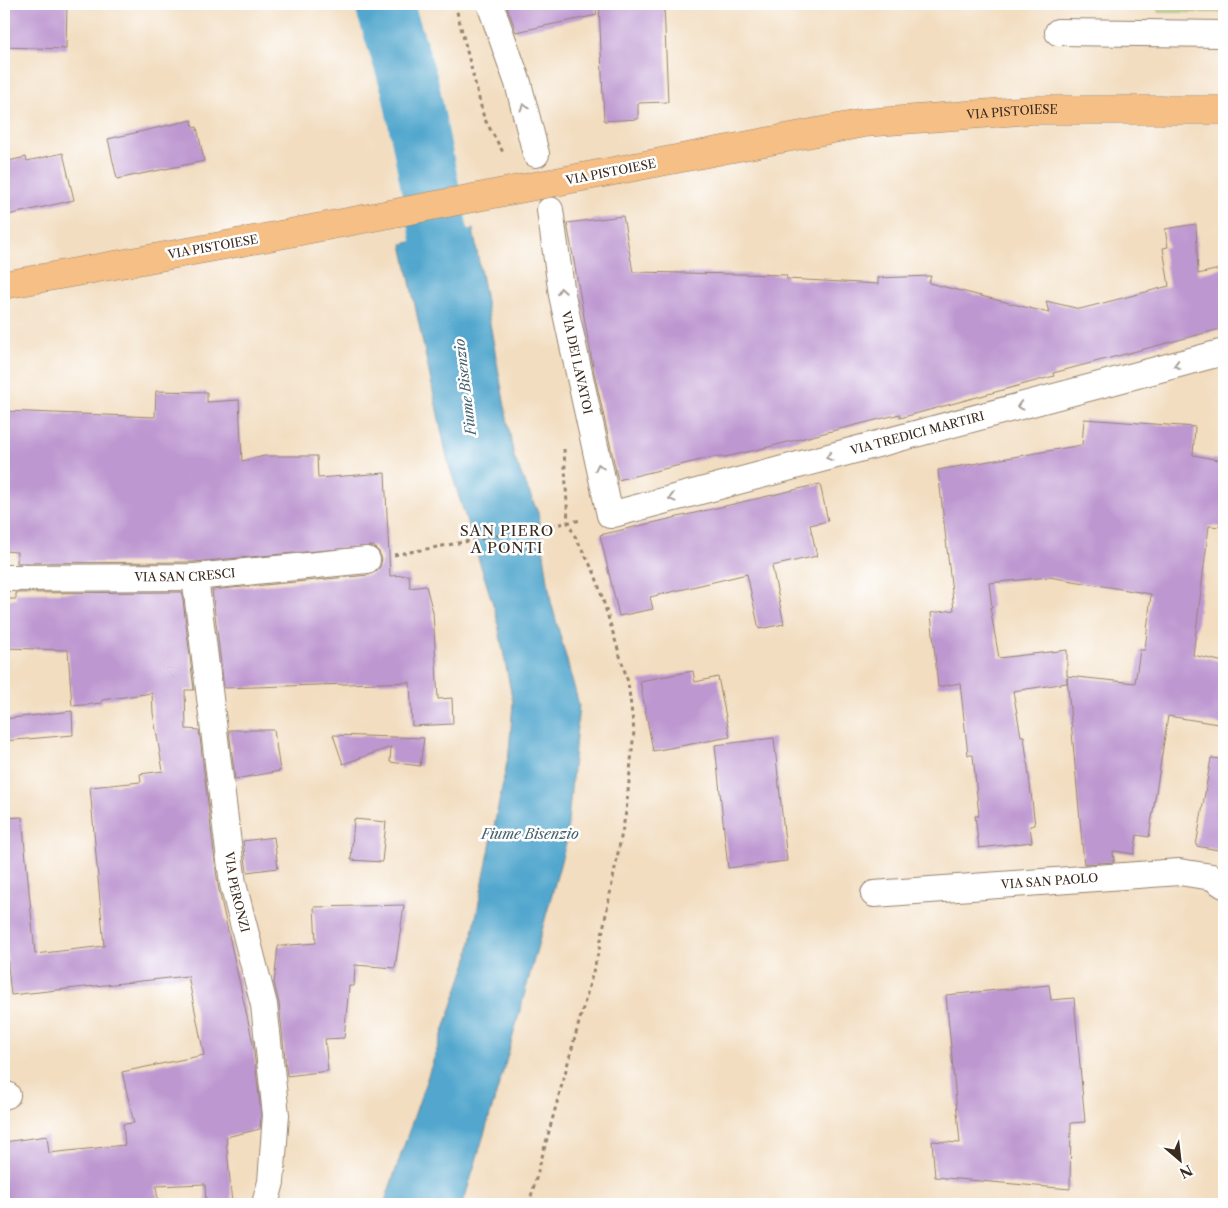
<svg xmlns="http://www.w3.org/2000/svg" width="1228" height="1208" font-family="'Libre Caslon Text',serif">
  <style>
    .green { fill: #b2d27a; stroke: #767e4c }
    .water { fill: #52a7ce; stroke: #466876 }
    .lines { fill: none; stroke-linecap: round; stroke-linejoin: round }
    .river { stroke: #52a7ce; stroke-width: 58 }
    .building { fill: #bd97d0; fill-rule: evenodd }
    .street-casing { stroke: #96846f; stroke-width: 28 }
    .primary-casing { stroke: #96846f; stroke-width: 29 }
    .path { stroke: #96846f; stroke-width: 3; stroke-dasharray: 4 4; stroke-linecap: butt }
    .street { stroke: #fff; stroke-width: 26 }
    .primary { stroke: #f5bf86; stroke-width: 28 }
    .primary-bridge-casing { stroke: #96846f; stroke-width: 29; stroke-linecap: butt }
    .primary-bridge { stroke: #f5bf86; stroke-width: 28 }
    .oneway { stroke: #a79f9a }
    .labels { text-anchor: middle; stroke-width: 5; stroke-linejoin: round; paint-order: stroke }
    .street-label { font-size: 12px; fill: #3b2a1e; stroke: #fff }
    .water-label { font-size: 14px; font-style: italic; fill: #45626d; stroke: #fff }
    .quarter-label { font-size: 15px; letter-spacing: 1px; fill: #3b2a1e; stroke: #fff }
  </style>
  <rect width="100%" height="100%" fill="#fff"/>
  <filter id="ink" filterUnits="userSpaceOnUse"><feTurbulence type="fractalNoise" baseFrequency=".02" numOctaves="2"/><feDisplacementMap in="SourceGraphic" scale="10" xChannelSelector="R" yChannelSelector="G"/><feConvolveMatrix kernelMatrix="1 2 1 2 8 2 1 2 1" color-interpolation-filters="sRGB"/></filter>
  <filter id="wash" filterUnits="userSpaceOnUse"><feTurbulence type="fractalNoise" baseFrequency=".0096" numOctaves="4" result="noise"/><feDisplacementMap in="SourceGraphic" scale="20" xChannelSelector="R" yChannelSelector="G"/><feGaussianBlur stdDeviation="1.12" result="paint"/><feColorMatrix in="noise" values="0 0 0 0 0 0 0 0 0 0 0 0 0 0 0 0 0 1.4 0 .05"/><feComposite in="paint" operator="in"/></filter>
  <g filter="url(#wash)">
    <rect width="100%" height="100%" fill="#f2ddc0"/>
    <path class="green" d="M1158 4H1224V12H1158Z"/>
    <path class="water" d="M473 229 514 457 538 513 551 602 579 705 566 843 505 1065 463 1204H384L467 962 509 752 513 703 496 614 448 462 402 244Z"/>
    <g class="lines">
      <path class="river" d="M384 4 410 86 455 313"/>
    </g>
    <g id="blocks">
      <path class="building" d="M4 4H67L66 49 4 47Z
        M506 4H595L597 15 516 32Z
        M599 4H664L668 102 638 103V119L604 121Z
        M192 120 193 128 197 127 204 161 117 179 108 139Z
        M63 153 74 200 4 216V162L26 157 27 161Z
        M623 216 633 272 786 275 787 279 878 284V278L931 276 929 283 1049 313 1046 301 1080 309 1169 286 1163 248 1168 247 1165 229 1196 224 1198 274 1224 268V328L1053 373 1054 376 900 418V414L760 449 725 457H713L618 480 594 372 567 223Z
        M156 391 207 392V402L239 400 242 461 265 456H317L318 478 385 473 390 576 409 575 410 588 426 586 433 612 438 699 452 698 453 724 412 726 410 682 224 688 212 590 369 575 375 572 380 567 382 559 379 552 373 546 194 562 17 563V552L4 551V411L155 417Z
        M1084 419 1195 427 1193 455 1224 461V527L1209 526 1193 655 1224 662V725L1168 716 1149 837 1137 835 1134 854 1113 851 1114 862 1084 864 1067 677V683L1013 691 1021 736H1024L1035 825 1030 826 1032 842 979 848 975 816H979L973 755H968L960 683 938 687 931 613 954 610 938 470 1082 445ZM1049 577 1151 594 1145 650H1140L1135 683 1067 676V650L999 658 990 607H992L989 583Z
        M820 484 828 521 810 525 817 556 772 566 784 624 759 629 747 574 650 597 653 609 619 616 600 535Z
        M182 592 194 690H185L186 729 199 730 218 886 253 1043 261 1115 260 1129 226 1137 232 1204H206L205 1184 156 1186 158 1201 124 1204H4V1142L47 1136 49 1153 125 1145 123 1124 134 1123 122 1072 204 1055 188 976 11 995 4 926V818L22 817 35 954 104 946 90 787 141 782 140 774 163 771 153 713 152 693 102 700V703L72 706 68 650 4 648V599H16V593Z
        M693 671 695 682 718 677 730 737 653 751 640 681Z
        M72 711 73 735 4 741V719Z
        M229 730H274L280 771 235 779Z
        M333 735 424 738 420 766 390 762 391 747 343 764Z
        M774 738 787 861 728 868 715 745Z
        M1211 758 1224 759V851L1196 846Z
        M354 819 386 822 382 862 351 860Z
        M274 837 278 868 247 872 243 841Z
        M404 905 395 968 355 965 354 986H349L344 1038 325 1039 328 1071 287 1076 279 1003 274 983 278 946 316 943 314 907Z
        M1049 985 1051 1000 1074 998 1085 1122 1071 1123 1070 1189 935 1177 932 1141 960 1143 946 995Z"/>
    </g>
  </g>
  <g filter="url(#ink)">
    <use href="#blocks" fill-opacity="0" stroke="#96846f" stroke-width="1"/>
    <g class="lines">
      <g class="street-casing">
        <g id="street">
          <path d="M490 4 518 83 536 154"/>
          <path d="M1058 32 1224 34"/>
          <path id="s1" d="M550 210 562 295 610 515 1224 352"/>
          <path id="s2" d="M195 577 233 884 264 1005 276 1115 271 1182 265 1204"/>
          <path id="s3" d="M4 578 195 577 367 560"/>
          <path id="s4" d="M874 894 1179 872 1212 877 1224 885"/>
          <path d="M4 1094 7 1095"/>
        </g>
      </g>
      <g class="primary-casing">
        <g id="primary">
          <path id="s5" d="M619 170 864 123 1032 110H1224"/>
          <path d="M4 285 237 243"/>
        </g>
      </g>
      <path class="path" d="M455 4 484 118 504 154
        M1221 62 1222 81
        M394 555 582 520
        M529 1204 599 950 626 812 634 731 628 682 595 574 568 523 564 449"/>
      <use href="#street" class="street"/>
      <use href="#primary" class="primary"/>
      <g class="primary-bridge-casing">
        <path id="primary-bridge" d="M237 243 619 170"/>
      </g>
      <use href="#primary-bridge" class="primary-bridge"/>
    </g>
    <defs><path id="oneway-chevron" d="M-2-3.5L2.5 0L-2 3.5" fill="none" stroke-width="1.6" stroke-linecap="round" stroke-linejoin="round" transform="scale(1.25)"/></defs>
    <g class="oneway">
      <use href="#oneway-chevron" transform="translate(524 107) rotate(-105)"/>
      <use href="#oneway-chevron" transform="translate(561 291) rotate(-99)"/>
      <use href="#oneway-chevron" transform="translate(1177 365) rotate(165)"/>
      <use href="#oneway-chevron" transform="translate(1020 406) rotate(165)"/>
      <use href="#oneway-chevron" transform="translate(829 457) rotate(165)"/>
      <use href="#oneway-chevron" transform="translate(599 467) rotate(-102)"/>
      <use href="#oneway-chevron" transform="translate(672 498) rotate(165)"/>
    </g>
  </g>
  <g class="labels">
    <g class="street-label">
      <text dy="4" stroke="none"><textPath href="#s5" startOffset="398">VIA PISTOIESE</textPath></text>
      <text transform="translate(611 172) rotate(-11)" y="4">VIA PISTOIESE</text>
      <text transform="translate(213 247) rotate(-10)" y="4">VIA PISTOIESE</text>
      <text dy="4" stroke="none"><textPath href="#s1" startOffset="155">VIA DEI LAVATOI</textPath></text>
      <text dy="4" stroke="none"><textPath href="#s1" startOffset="629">VIA TREDICI MARTIRI</textPath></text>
      <text dy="4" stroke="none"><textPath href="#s3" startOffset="181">VIA SAN CRESCI</textPath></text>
      <text dy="4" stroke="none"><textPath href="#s4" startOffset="176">VIA SAN PAOLO</textPath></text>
      <text dy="4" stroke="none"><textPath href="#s2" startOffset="318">VIA PERONZI</textPath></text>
    </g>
    <g class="water-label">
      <text transform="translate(465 387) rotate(-97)" y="5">Fiume Bisenzio</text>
      <text x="530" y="839">Fiume Bisenzio</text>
    </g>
    <g class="quarter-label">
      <text x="507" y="536">SAN PIERO<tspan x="507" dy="17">A PONTI</tspan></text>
    </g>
  </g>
  <rect width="1228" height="1208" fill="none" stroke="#fff" stroke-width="20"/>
  <g transform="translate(1180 1160) rotate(152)" stroke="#ffffff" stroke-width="4" paint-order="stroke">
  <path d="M0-4L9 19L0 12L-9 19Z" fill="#3b2a1e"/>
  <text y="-8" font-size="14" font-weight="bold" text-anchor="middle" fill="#3b2a1e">N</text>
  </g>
</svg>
